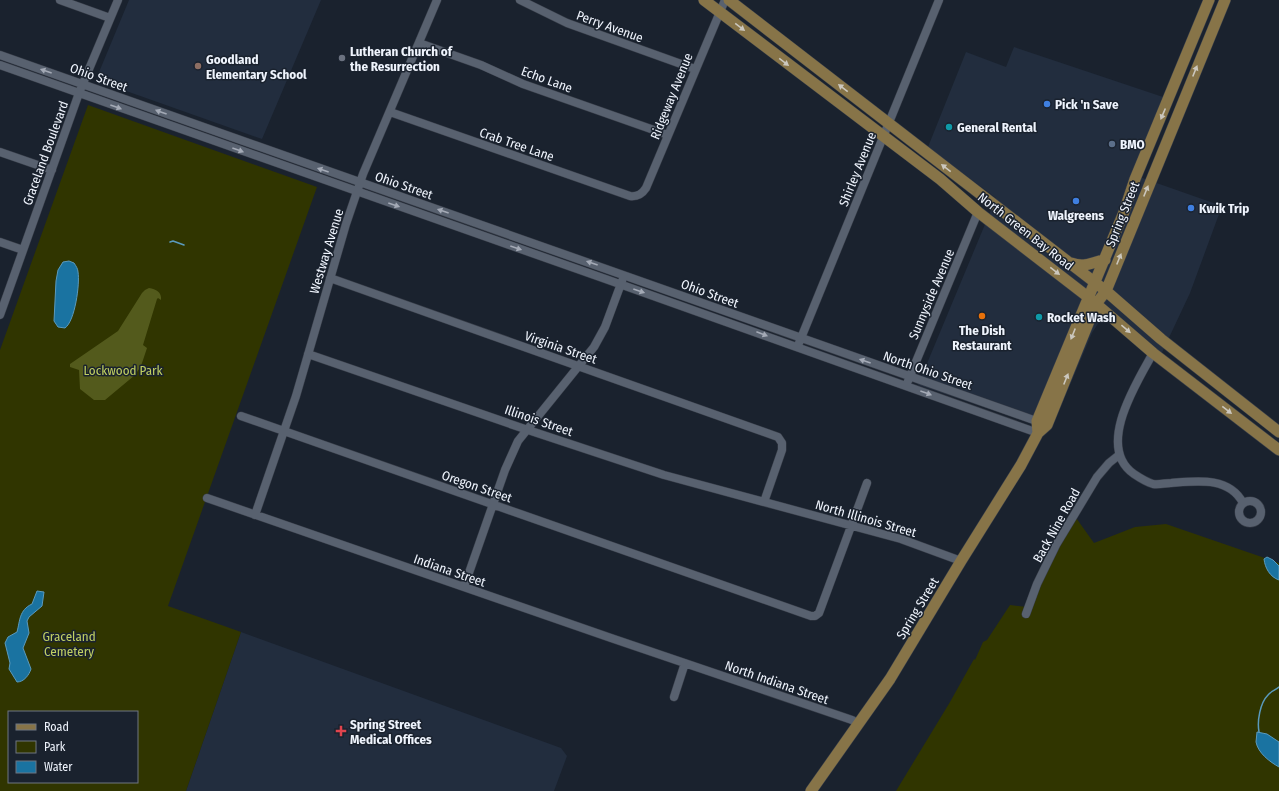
<svg xmlns="http://www.w3.org/2000/svg" width="1279" height="791" font-family="'Fira Sans Condensed',sans-serif">
  <style>
    .built { fill: #222d3e }
    .green { fill: #303500; fill-rule: evenodd }
    .forest { fill: #535a1c }
    .water { fill: #1a73a1; stroke: #5a9abd }
    .lines { fill: none; stroke-linecap: round; stroke-linejoin: round }
    .stream { stroke: #5a9abd; stroke-width: 1.5 }
    .minor-casing { stroke: #383e49; stroke-width: 9 }
    .major-casing { stroke: #383e49; stroke-width: 12 }
    .minor { stroke: #58616f; stroke-width: 8 }
    .major { stroke: #877448; stroke-width: 11 }
    .oneway { fill: #cbc7be }
    .oneway2 { fill: #a4aab6 }
    .worship-dot { fill: #6b7280; stroke: #1a222e; stroke-width: 1.5 }
    .education-dot { fill: #8d6e63; stroke: #1a222e; stroke-width: 1.5 }
    .shop-dot { fill: #3f7fe0; stroke: #1a222e; stroke-width: 1.5 }
    .culture-dot { fill: #0f9aa8; stroke: #1a222e; stroke-width: 1.5 }
    .service-dot { fill: #5c6f8a; stroke: #1a222e; stroke-width: 1.5 }
    .food-dot { fill: #e8710a; stroke: #1a222e; stroke-width: 1.5 }
    .health-dot { fill: #e0444e; stroke: #1a222e; stroke-width: 1.5 }
    .labels { text-anchor: middle; stroke-width: 3; stroke-linejoin: round; paint-order: stroke }
    .street-label { font-size: 13px; fill: #eff4fd; stroke: #1a222e }
    .poi-label { font-size: 13px; font-weight: bold; fill: #eff4fd; stroke: #1a222e; text-anchor: start }
    .park-label { font-size: 13px; fill: #c1d062; stroke: #1a222e }
  </style>
  <rect width="100%" height="100%" fill="#1a222e"/>
  <path class="built" d="M129 0H321L262 139 98 81 97 77Z
    M1014 47 1163 97 1131 174 1222 206 1190 293 1158 361 1111 323 1101 321 1099 322 1092 333 1058 413 1049 429 918 385 996 198 928 147 966 52 1006 67Z
    M241 632 561 748 567 756 554 791H186Z"/>
  <path class="green" d="M88 105 317 187 168 606 241 632 186 791H0V350ZM9 712H137V782H9Z
    M1074 515 1094 543 1135 527 1166 524 1279 563V791H896L950 702 974 659 975 660 983 642 987 640 1010 605 1027 607Z"/>
  <path class="forest" d="M149 288C156 289 162 292 161 300L158 298 157 299 143 345 147 348 141 366 135 375 105 400H94L80 389 79 370 70 367V364L118 331 142 293 145 290Z"/>
  <path class="water" d="M69 261 74 263C76 266 78 269 78 272 80 284 75 321 65 328L58 327 54 321 56 281 58 270 63 262Z
    M1267 557 1273 560 1279 566V580C1270 577 1265 568 1264 559Z
    M37 591 44 592 42 606 29 617 27 621 29 633 23 648 31 669C29 675 24 682 17 682L9 669 10 663 5 643 8 637 17 632C20 621 19 610 32 604Z
    M1257 732 1267 734 1279 742V767C1270 762 1258 753 1256 742 1256 739 1257 735 1257 732Z"/>
  <g class="lines">
    <path class="stream" d="M170 242 173 241 184 245
      M1259 732C1257 721 1260 703 1268 695 1271 691 1276 690 1279 687"/>
    <g class="minor-casing">
      <path id="minor" d="M60 0 110 18
        M520 0 567 23 695 69
        M419 43 481 65 523 84 668 135
        M0 55C348 177 695 300 1042 423
        M0 65C345 189 693 308 1038 433
        M390 112 630 196C638 197 642 194 646 188L725 0
        M0 152 52 170
        M0 242 23 250
        M330 278 778 437 782 443V450L764 502
        M0 315 79 93 118 0
        M799 343 939 0
        M1153 353C1137 382 1095 447 1134 474 1140 478 1146 482 1153 484 1159 485 1166 483 1171 483 1196 481 1229 476 1243 503
        M308 354 522 428 664 475 901 539 961 561
        M908 381 978 212
        M241 416 811 616H815L819 613 867 483
        M207 498 611 638 852 720 859 724
        M1239 512a11 11 0 1 1 22 0a11 11 0 1 1-22 0Z
        M255 515 296 396 346 224 363 174 437 0
        M464 587 505 470 518 441 594 347 605 327 622 281
        M1026 614 1037 584 1056 545 1097 477 1109 463 1119 455
        M674 697 685 663"/>
    </g>
    <g class="major-casing">
      <path id="major" d="M704 0 940 179 978 212 1088 297 1153 353 1279 450
        M729 0 1106 291 1161 339 1279 432
        M1071 263C1086 268 1091 262 1105 260
        M1038 433 1037 421 1124 212 1135 179 1209 0
        M811 791 890 679 961 561 1021 465 1038 433 1047 425 1096 304 1106 291 1225 0"/>
    </g>
    <use href="#minor" class="minor"/>
    <use href="#major" class="major"/>
  </g>
  <defs><path id="oneway-solid" d="M-6-.8H1V-3.2L6.5 0L1 3.2V.8H-6Z"/></defs>
  <g class="oneway">
    <use href="#oneway-solid" transform="translate(740 27) rotate(37)"/>
    <use href="#oneway-solid" transform="translate(784 62) rotate(37)"/>
    <use href="#oneway-solid" transform="translate(1195 71) rotate(-68)"/>
    <use href="#oneway-solid" transform="translate(843 88) rotate(-142)"/>
    <use href="#oneway-solid" transform="translate(1163 114) rotate(113)"/>
    <use href="#oneway-solid" transform="translate(946 168) rotate(-142)"/>
    <use href="#oneway-solid" transform="translate(1146 191) rotate(-68)"/>
    <use href="#oneway-solid" transform="translate(1119 259) rotate(-68)"/>
    <use href="#oneway-solid" transform="translate(1055 271) rotate(38)"/>
    <use href="#oneway-solid" transform="translate(1126 329) rotate(40)"/>
    <use href="#oneway-solid" transform="translate(1073 334) rotate(112)"/>
    <use href="#oneway-solid" transform="translate(1066 379) rotate(-68)"/>
    <use href="#oneway-solid" transform="translate(1227 410) rotate(38)"/>
  </g>
  <g class="oneway2">
    <use href="#oneway-solid" transform="translate(46 71) rotate(-161)"/>
    <use href="#oneway-solid" transform="translate(116 107) rotate(20)"/>
    <use href="#oneway-solid" transform="translate(161 112) rotate(-160)"/>
    <use href="#oneway-solid" transform="translate(238 150) rotate(20)"/>
    <use href="#oneway-solid" transform="translate(323 170) rotate(-161)"/>
    <use href="#oneway-solid" transform="translate(394 205) rotate(19)"/>
    <use href="#oneway-solid" transform="translate(443 211) rotate(-161)"/>
    <use href="#oneway-solid" transform="translate(516 248) rotate(19)"/>
    <use href="#oneway-solid" transform="translate(592 263) rotate(-161)"/>
    <use href="#oneway-solid" transform="translate(639 291) rotate(19)"/>
    <use href="#oneway-solid" transform="translate(762 334) rotate(21)"/>
    <use href="#oneway-solid" transform="translate(865 361) rotate(-161)"/>
    <use href="#oneway-solid" transform="translate(926 393) rotate(20)"/>
  </g>
  <circle class="worship-dot" cx="342" cy="58" r="4"/>
  <circle class="education-dot" cx="198" cy="66" r="4"/>
  <g class="shop-dot">
    <circle cx="1047" cy="104" r="4"/>
    <circle cx="1076" cy="201" r="4"/>
    <circle cx="1191" cy="208" r="4"/>
  </g>
  <g class="culture-dot">
    <circle cx="949" cy="127" r="4"/>
    <circle cx="1039" cy="317" r="4"/>
  </g>
  <circle class="service-dot" cx="1112" cy="144" r="4"/>
  <circle class="food-dot" cx="982" cy="316" r="4"/>
  <path class="health-dot" d="M339 725h4v4h4v4h-4v4h-4v-4h-4v-4h4z"/>
  <g class="labels">
    <g class="street-label">
      <text transform="translate(610 26) rotate(20)" y="5">Perry Avenue</text>
      <text transform="translate(99 77) rotate(20)" y="5">Ohio Street</text>
      <text transform="translate(547 79) rotate(20)" y="5">Echo Lane</text>
      <text transform="translate(671 96) rotate(-68)" y="5">Ridgeway Avenue</text>
      <text transform="translate(517 144) rotate(19)" y="5">Crab Tree Lane</text>
      <text transform="translate(45 153) rotate(-70)" y="5">Graceland Boulevard</text>
      <text transform="translate(857 169) rotate(-68)" y="5">Shirley Avenue</text>
      <text transform="translate(404 185) rotate(19)" y="5">Ohio Street</text>
      <text transform="translate(1122 214) rotate(-68)" y="5">Spring Street</text>
      <text transform="translate(1026 231) rotate(38)" y="5">North Green Bay Road</text>
      <text transform="translate(326 251) rotate(-73)" y="5">Westway Avenue</text>
      <text transform="translate(710 293) rotate(20)" y="5">Ohio Street</text>
      <text transform="translate(931 294) rotate(-67)" y="5">Sunnyside Avenue</text>
      <text transform="translate(561 347) rotate(19)" y="5">Virginia Street</text>
      <text transform="translate(928 370) rotate(19)" y="5">North Ohio Street</text>
      <text transform="translate(539 420) rotate(19)" y="5">Illinois Street</text>
      <text transform="translate(477 486) rotate(19)" y="5">Oregon Street</text>
      <text transform="translate(866 518) rotate(16)" y="5">North Illinois Street</text>
      <text transform="translate(1056 525) rotate(-61)" y="5">Back Nine Road</text>
      <text transform="translate(450 570) rotate(19)" y="5">Indiana Street</text>
      <text transform="translate(917 608) rotate(-59)" y="5">Spring Street</text>
      <text transform="translate(777 682) rotate(19)" y="5">North Indiana Street</text>
    </g>
    <g class="poi-label">
      <text x="350" y="56">Lutheran Church of<tspan x="350" dy="15">the Resurrection</tspan></text>
      <text x="206" y="64">Goodland<tspan x="206" dy="15">Elementary School</tspan></text>
      <text x="1055" y="109">Pick 'n Save</text>
      <text x="957" y="132">General Rental</text>
      <text x="1120" y="149">BMO</text>
      <text x="1199" y="213">Kwik Trip</text>
      <text x="1076" y="220" text-anchor="middle">Walgreens</text>
      <text x="1047" y="322">Rocket Wash</text>
      <text x="982" y="335" text-anchor="middle">The Dish<tspan x="982" dy="15">Restaurant</tspan></text>
      <text x="350" y="729">Spring Street<tspan x="350" dy="15">Medical Offices</tspan></text>
    </g>
    <g class="park-label">
      <text x="123" y="375">Lockwood Park</text>
      <text x="69" y="641">Graceland<tspan x="69" dy="15">Cemetery</tspan></text>
    </g>
  </g>
  <rect x="8" y="711" width="130" height="72" fill="#1a222e" stroke="#6f7681"/>
  <rect x="16" y="724" width="20" height="6" fill="#877448" stroke="#6f7681"/>
  <text x="44" y="731" font-size="12" fill="#eff4fd">Road</text>
  <rect x="16" y="741" width="20" height="12" fill="#303500" stroke="#6f7681"/>
  <text x="44" y="751" font-size="12" fill="#eff4fd">Park</text>
  <rect x="16" y="761" width="20" height="12" fill="#1a73a1" stroke="#6f7681"/>
  <text x="44" y="771" font-size="12" fill="#eff4fd">Water</text>
</svg>
